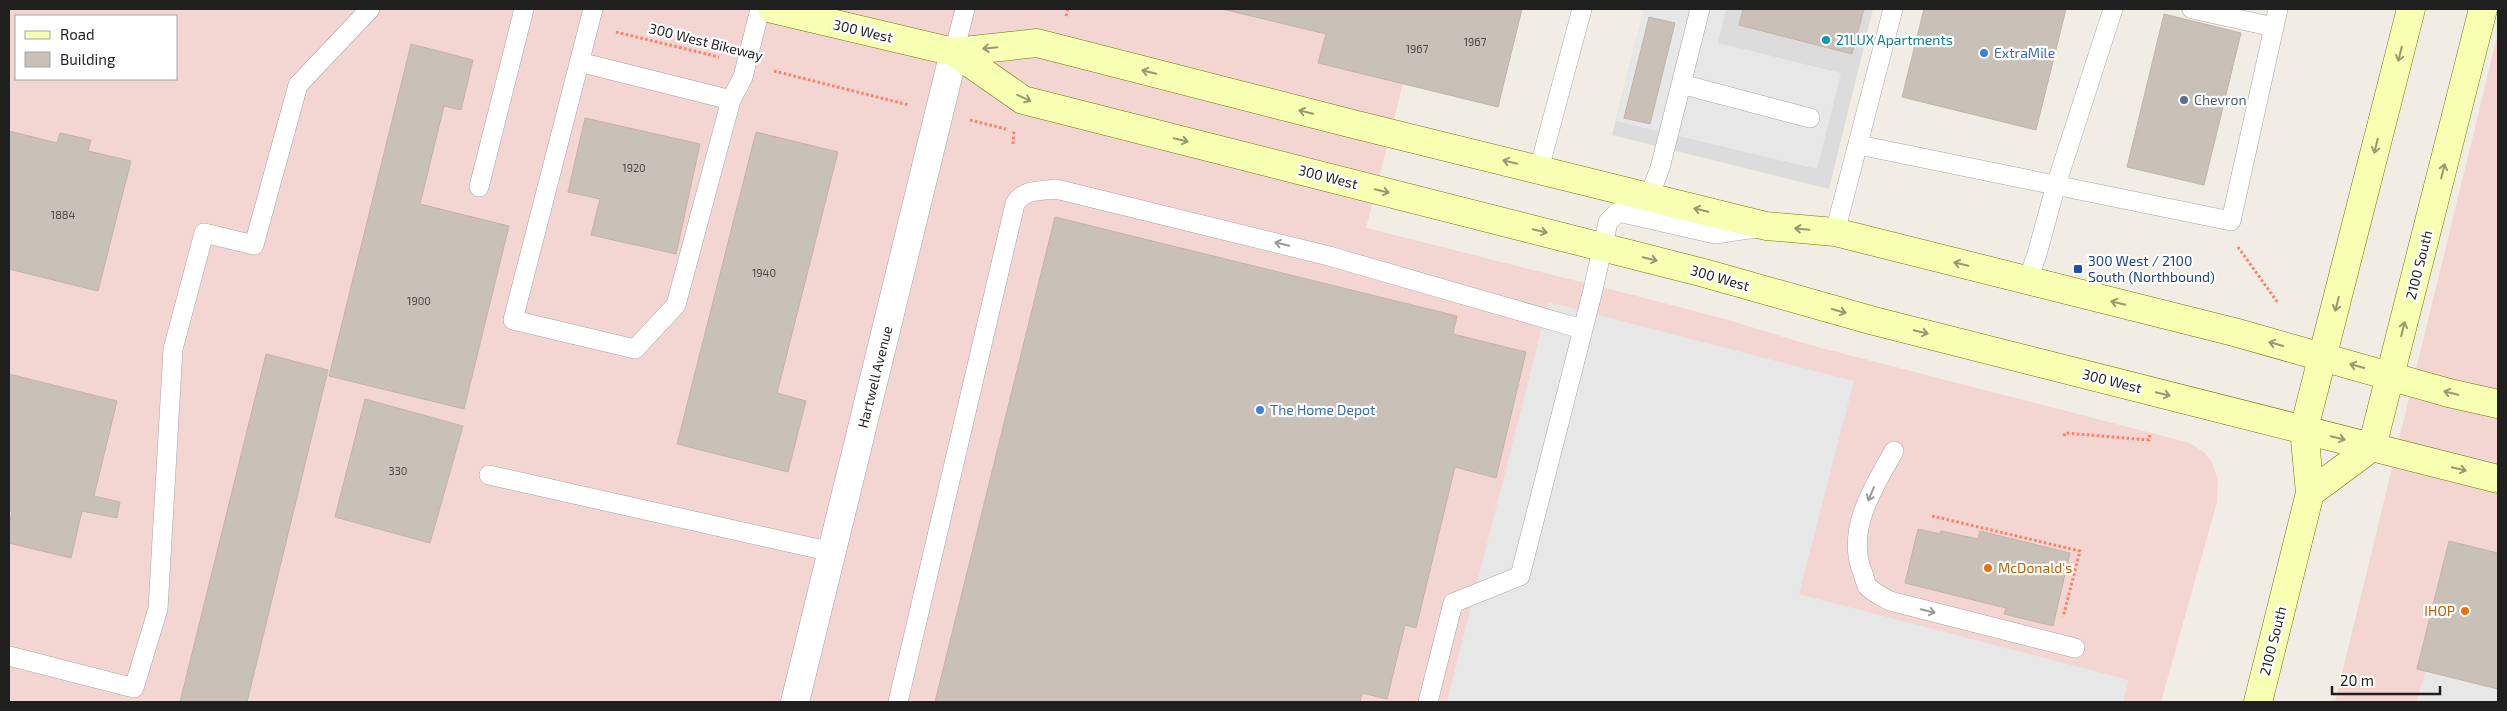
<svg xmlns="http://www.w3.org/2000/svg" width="2507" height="711" font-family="'Exo 2',sans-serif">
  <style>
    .residential { fill: #dddcdc }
    .commercial { fill: #f3d5d1; fill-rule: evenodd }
    .parking { fill: #e7e7e7 }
    .building { fill: #c9c0b7; stroke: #c4b4a5 }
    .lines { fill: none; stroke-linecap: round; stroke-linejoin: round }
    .lane-casing { stroke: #a6a6a6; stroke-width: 20 }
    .street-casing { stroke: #a6a6a6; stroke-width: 29 }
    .secondary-casing { stroke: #677b00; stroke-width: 29 }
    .path { stroke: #ff7f66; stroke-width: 3; stroke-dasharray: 2.5 2.5; stroke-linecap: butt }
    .lane { stroke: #fff; stroke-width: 19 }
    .street { stroke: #fff; stroke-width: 28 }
    .secondary { stroke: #f7ffb3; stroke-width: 28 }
    .oneway { stroke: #969a70 }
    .oneway2 { stroke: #9a9a9a }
    .culture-dot { fill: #0f9aa8; stroke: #fff; stroke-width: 2 }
    .shop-dot { fill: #3f7fe0; stroke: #fff; stroke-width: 2 }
    .service-dot { fill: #5c6f8a; stroke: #fff; stroke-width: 2 }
    .transit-dot { fill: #1a4fb4; stroke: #fff; stroke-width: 2 }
    .food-dot { fill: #e8710a; stroke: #fff; stroke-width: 2 }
    .labels { text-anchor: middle; stroke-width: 4.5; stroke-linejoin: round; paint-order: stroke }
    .number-label { font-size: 11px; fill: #4a4745 }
    .street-label { font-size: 14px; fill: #1f1f1f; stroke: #fff }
    .culture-label { font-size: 14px; fill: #0d838f; stroke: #fff; text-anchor: start }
    .shop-label { font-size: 14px; fill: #366cbe; stroke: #fff; text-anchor: start }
    .service-label { font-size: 14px; fill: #4e5e75; stroke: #fff; text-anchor: start }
    .transit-label { font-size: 14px; fill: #164399; stroke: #fff; text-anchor: start }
    .food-label { font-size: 14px; fill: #c56008; stroke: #fff; text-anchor: start }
  </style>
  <rect width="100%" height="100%" fill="#f1ede4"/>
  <path class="residential" d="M1644 9H1873L1829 189 1612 135Z"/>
  <path class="commercial" d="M9 9H1422L1366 228 1637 296 1725 319 1810 345 2190 443 2205 453 2213 464 2218 482 2217 502 2161 702H9ZM16 16H176V79H16Z
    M2498 33V702H2335Z"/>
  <path class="parking" d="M1644 9H1726L1718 43 1841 73 1817 169 1616 121Z
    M1548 302 1854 381 1799 594 2129 680 2123 702H1447Z
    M2426 671 2498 689V702H2416Z"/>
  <path class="building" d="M1222 9H1522L1498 107 1318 63 1326 34Z
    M1743 9H1864L1852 54 1739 25Z
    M1924 9H2066L2036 130 1902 97Z
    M2164 14 2241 33 2204 185 2127 167Z
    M1649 17 1675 23 1650 124 1624 118Z
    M411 44 473 60 461 110 444 106 420 204 509 226 464 409 329 376Z
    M585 118 700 144 676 254 591 235 600 199 568 192Z
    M9 131 57 143 60 133 91 140 88 151 131 161 98 291 9 269Z
    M756 132 838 152 777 393 806 401 788 472 677 444Z
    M1055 217 1457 316 1453 334 1526 352 1496 478 1455 467 1416 628 1405 625 1387 699 1362 693 1360 702H935Z
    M266 354 328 370 247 702H180Z
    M9 374 117 401 94 496 120 502 117 518 82 511 71 558 9 543V526L12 512 9 511Z
    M365 399 463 426 430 543 335 517Z
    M1918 529 1940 534 1941 531 1978 539 1980 531 2070 553 2053 626 2004 614 2006 608 1905 583Z
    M2449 541 2498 553V689L2417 669Z"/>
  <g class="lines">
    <g class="lane-casing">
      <path id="lane" d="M593 9 513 320 635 349 676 305 731 100
        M2192 9 2274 27
        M954 52 965 9
        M579 62 731 100 743 77 760 9
        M1681 84 1810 118
        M1859 145 2231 221 2278 9
        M1539 169 1582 9
        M479 187 524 9
        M1649 197 1660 168 1700 9
        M1835 232 1893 9
        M2028 280 2037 254 2056 185 2113 9
        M1894 451C1874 486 1846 529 1862 571 1864 575 1865 582 1867 586 1872 592 1883 597 1890 601L2075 648
        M489 475 832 552
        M9 656 134 688 158 609 173 349 204 233 254 245 298 85 370 9
        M898 702 1015 204C1023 189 1041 191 1056 189L1329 256 1582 329
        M1428 702 1453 603 1520 576 1593 290 1608 222 1618 212 1715 234 1756 228"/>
    </g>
    <g class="street-casing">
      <path id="street" d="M795 702 954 52"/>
    </g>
    <g class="secondary-casing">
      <path id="secondary" d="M772 9 954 52 1037 43 1353 124 1766 226 1835 232 2234 332 2449 393 2498 404
        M954 52 1023 100 1704 273 1874 321 2498 479
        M2310 493 2372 447 2483 9
        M2258 702 2310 493 2304 429 2411 9"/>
    </g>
    <path class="path" d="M1066 16 1068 9
      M616 32 719 57
      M774 71 909 105
      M970 120 1006 129
      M1013 144 1014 131
      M2238 247 2278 303
      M2064 436 2065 433 2149 440 2150 435
      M1932 516 2080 551 2063 617"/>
    <use href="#lane" class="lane"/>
    <use href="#street" class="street"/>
    <use href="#secondary" class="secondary"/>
  </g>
  <defs><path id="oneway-shaft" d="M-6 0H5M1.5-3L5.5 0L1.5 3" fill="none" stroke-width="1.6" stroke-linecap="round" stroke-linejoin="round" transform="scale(1.25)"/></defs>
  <g class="oneway">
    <use href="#oneway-shaft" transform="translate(990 48) rotate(174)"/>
    <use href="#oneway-shaft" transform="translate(2400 54) rotate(104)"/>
    <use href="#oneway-shaft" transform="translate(1149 72) rotate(-166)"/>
    <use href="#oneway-shaft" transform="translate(1024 98) rotate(25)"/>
    <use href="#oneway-shaft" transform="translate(1306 112) rotate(-166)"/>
    <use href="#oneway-shaft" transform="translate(1181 140) rotate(14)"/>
    <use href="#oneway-shaft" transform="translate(2376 146) rotate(104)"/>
    <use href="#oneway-shaft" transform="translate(1510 162) rotate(-166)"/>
    <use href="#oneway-shaft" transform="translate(2443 171) rotate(-76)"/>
    <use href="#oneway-shaft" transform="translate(1382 191) rotate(14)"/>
    <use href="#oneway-shaft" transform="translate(1701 210) rotate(-166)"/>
    <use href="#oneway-shaft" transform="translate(1802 229) rotate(-175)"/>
    <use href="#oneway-shaft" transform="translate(1540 231) rotate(14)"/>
    <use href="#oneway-shaft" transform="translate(1650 259) rotate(14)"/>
    <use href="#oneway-shaft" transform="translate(1961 264) rotate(-166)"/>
    <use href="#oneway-shaft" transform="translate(2118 303) rotate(-166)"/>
    <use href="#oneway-shaft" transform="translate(2337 304) rotate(104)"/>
    <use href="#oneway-shaft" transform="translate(1839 311) rotate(16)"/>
    <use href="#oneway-shaft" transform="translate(2403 329) rotate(-76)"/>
    <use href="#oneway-shaft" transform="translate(1921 332) rotate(14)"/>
    <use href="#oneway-shaft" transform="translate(2276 344) rotate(-164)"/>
    <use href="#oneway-shaft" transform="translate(2357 366) rotate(-164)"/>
    <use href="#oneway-shaft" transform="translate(2451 393) rotate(-166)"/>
    <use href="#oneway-shaft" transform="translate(2163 394) rotate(14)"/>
    <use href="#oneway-shaft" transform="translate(2338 438) rotate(14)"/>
    <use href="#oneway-shaft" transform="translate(2459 469) rotate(14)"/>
  </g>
  <g class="oneway2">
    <use href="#oneway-shaft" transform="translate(1282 244) rotate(-166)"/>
    <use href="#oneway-shaft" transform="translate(1871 494) rotate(113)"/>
    <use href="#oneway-shaft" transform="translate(1928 611) rotate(14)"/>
  </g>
  <circle class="culture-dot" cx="1826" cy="40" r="5"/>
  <g class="shop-dot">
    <circle cx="1984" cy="53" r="5"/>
    <circle cx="1260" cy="410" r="5"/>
  </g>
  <circle class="service-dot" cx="2184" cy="100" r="5"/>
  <rect class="transit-dot" x="2073" y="264" width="10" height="10" rx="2.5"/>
  <g class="food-dot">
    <circle cx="1988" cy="568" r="5"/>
    <circle cx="2465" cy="611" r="5"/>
  </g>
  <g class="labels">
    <g class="number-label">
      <text x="1475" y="46">1967</text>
      <text x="1417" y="53">1967</text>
      <text x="634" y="172">1920</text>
      <text x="63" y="219">1884</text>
      <text x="764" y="277">1940</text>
      <text x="419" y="305">1900</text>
      <text x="398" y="475">330</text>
    </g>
    <g class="street-label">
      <text transform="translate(863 31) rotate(13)" y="5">300 West</text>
      <text transform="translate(706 42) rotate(14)" y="5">300 West Bikeway</text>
      <text transform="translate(1328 177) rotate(14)" y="5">300 West</text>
      <text transform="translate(2419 265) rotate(-76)" y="5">2100 South</text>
      <text transform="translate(1720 278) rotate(16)" y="5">300 West</text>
      <text transform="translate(875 377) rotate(-76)" y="5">Hartwell Avenue</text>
      <text transform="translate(2112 381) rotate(14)" y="5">300 West</text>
      <text transform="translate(2273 641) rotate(-76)" y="5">2100 South</text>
    </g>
    <g class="culture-label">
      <text x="1836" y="45">21LUX Apartments</text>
    </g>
    <g class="shop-label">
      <text x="1994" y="58">ExtraMile</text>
      <text x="1270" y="415">The Home Depot</text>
    </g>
    <g class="service-label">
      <text x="2194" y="105">Chevron</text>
    </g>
    <g class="transit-label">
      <text x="2088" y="266">300 West / 2100<tspan x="2088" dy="16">South (Northbound)</tspan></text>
    </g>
    <g class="food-label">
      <text x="1998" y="573">McDonald's</text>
      <text x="2455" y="616" text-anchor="end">IHOP</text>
    </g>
  </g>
  <rect width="2507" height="711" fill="none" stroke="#1f1f1f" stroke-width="20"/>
  <rect x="15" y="15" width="162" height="65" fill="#ffffff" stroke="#a5a5a5"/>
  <rect x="25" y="31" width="25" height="8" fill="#f7ffb3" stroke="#a5a5a5"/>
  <text x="60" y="40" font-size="15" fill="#1f1f1f">Road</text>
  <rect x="25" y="52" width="25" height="15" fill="#c9c0b7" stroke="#a5a5a5"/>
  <text x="60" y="65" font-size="15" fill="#1f1f1f">Building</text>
  <path d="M2332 686v8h108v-8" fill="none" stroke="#1f1f1f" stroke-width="2.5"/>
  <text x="2340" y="686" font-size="15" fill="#1f1f1f" stroke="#ffffff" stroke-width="4" paint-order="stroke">20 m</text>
</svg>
